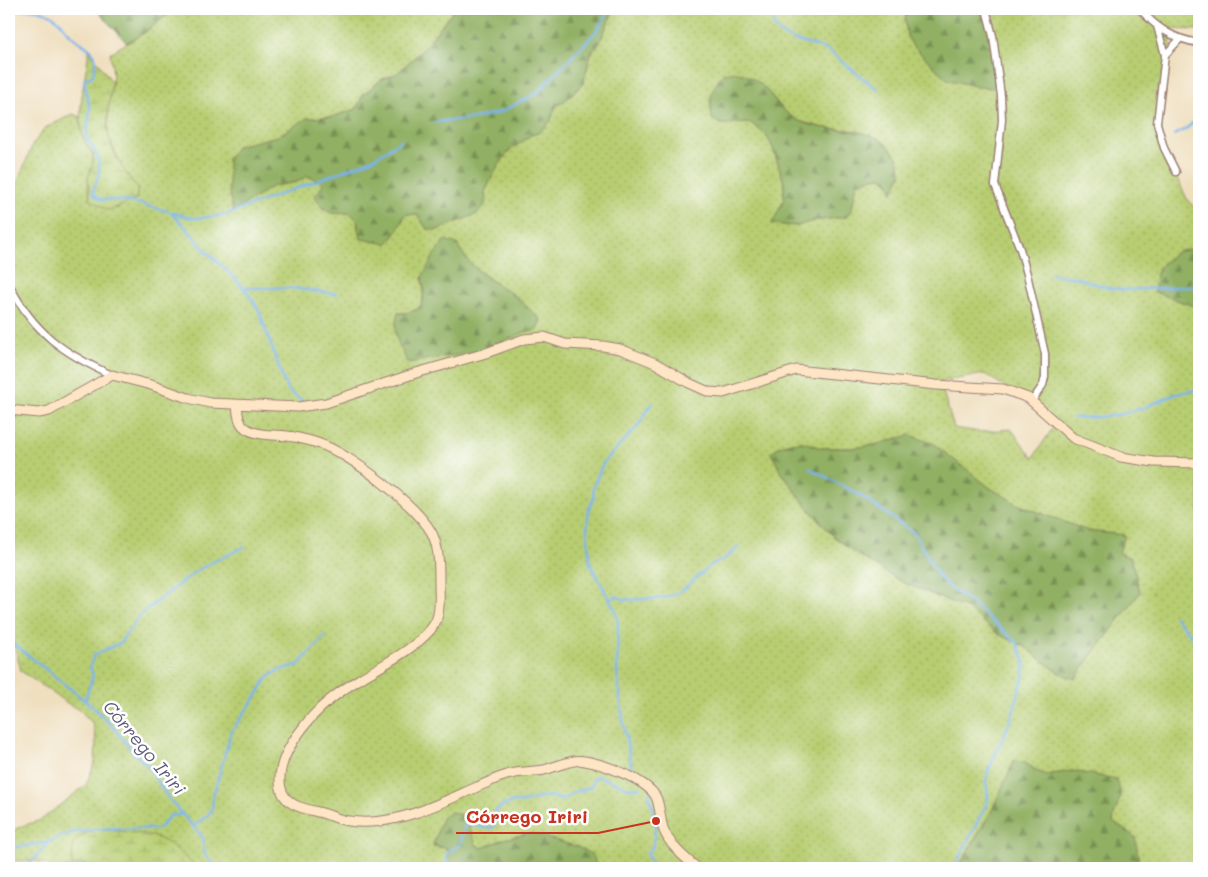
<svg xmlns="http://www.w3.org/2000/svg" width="1208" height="877" font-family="Mali,sans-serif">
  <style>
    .green { fill: url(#green-dots); stroke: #80764e; fill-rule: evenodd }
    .forest { fill: url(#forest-firs); stroke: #6e6847 }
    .wetland { fill: url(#wetland-marsh); stroke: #80764e }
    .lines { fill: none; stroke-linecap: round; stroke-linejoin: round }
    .stream { stroke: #7cb3eb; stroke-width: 2.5 }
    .street-casing { stroke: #9c7f75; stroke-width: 9 }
    .secondary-casing { stroke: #9c7f75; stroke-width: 11 }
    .street { stroke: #fff; stroke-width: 6 }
    .secondary { stroke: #fde5c5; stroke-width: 9 }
    .labels { text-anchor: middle; stroke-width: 5; stroke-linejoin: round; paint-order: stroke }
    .water-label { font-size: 18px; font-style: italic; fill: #5e5a78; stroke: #fff }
    .leader { fill: none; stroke: #c8321e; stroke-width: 2 }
    .callout-dot { fill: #c8321e; stroke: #fff; stroke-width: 2 }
    .callout-label { font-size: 18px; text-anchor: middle; font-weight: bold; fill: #c8321e; stroke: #fff; stroke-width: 5; stroke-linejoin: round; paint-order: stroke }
  </style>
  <defs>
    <pattern id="green-dots" width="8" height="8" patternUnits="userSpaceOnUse" patternTransform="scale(1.25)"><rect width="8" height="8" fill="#b7cd71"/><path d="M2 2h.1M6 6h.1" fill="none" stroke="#9fb062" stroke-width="1.8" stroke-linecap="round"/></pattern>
    <pattern id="forest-firs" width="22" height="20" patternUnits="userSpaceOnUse" patternTransform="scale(1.25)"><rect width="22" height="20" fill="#91b063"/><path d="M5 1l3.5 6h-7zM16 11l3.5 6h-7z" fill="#788f52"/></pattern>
    <pattern id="wetland-marsh" width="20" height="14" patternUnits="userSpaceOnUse" patternTransform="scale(1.25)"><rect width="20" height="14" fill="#b7cd71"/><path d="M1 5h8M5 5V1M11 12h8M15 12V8" fill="none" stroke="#9fb062"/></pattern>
  </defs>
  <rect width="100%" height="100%" fill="#fff"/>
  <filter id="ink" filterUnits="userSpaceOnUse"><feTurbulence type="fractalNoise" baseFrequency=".02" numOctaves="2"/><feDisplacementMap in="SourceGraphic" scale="10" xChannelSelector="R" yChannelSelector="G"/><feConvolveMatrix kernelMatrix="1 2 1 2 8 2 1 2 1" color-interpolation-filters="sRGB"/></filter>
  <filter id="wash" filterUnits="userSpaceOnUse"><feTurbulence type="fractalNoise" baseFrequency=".0096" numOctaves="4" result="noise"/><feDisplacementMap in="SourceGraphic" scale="20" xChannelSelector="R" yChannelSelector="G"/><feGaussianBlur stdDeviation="1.12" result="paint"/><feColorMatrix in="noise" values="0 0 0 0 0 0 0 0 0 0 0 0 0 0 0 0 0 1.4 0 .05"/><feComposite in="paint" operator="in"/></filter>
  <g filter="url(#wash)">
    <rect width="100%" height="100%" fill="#efdfbf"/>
    <path class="green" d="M175 9H455L421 51 396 74 382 79 363 95 356 109 332 117H321L278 136 237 146 228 159 229 172 261 193 273 186 297 182 307 176 318 180 323 185 321 207C331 215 338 214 350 213L357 219 358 230 394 236 405 214 418 215 427 229 437 230 477 214 484 207 485 191 498 166 509 151 531 135 538 133 549 123 556 106 564 101 583 84 591 53 599 44 614 9H799C813 15 830 17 844 11L908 9 905 19 907 36 913 46 947 79 975 85 985 9H1199V30L1171 29V42L1159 111 1160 143 1188 201 1199 211V249L1178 251 1160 266 1156 277 1155 292 1199 308V868H1140C1136 851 1128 833 1113 822L1114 811 1118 803 1116 779 1072 771 1046 775 1037 771 1024 762 1015 761 992 810 958 868H597V866L526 834 504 839 482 848 476 845 468 823 442 818 439 831 435 839 438 847 447 848 448 868H195C181 853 170 843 151 836L72 866 81 864 104 868H58L35 861H10L9 834 19 827 41 820 86 785 95 762 96 740 93 724 81 711 67 703 21 671 16 650 9 641V203L33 144 45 128 73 114 80 117C81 131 84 142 93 154V163L88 178 90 199 117 209 124 203 136 199 138 188 126 176 108 136V111L113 74 110 53 144 33ZM764 88 786 113 799 121 824 128 859 131 902 175 892 191 890 184 882 177 872 178 857 182 852 208 846 217 812 221 798 226 772 224 784 200V183L773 148 766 134 751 123 721 124 712 119 710 98ZM457 244C469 269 494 281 515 296 524 303 531 313 541 320L537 330 525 332 398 313H406L419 309C424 298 424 290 422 278ZM985 374 1008 389 1036 401 1054 426 1033 458 1011 429 980 432 954 428 940 382ZM898 438 1017 504 1088 531 1125 536 1118 553 1131 558 1140 592 1075 678 1059 673 1024 646 998 634 968 609 902 582 833 536 808 508 782 473 771 453 778 447 790 443 803 442 821 448H851L875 445Z"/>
    <path class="forest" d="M96 9H175L144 33 127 43Z
      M455 9H600L601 12 604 9H614L599 44 591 53 583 84 564 101 556 106 550 122 538 133 531 135 509 151 498 166 485 191 486 200 484 207 477 214 437 230 427 229 418 215 406 214 394 236 387 244 361 239 357 220 350 213C330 214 326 215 315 196L323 185 318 180 307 176 297 182 273 186 233 212 229 192 228 159 237 146 278 136 307 118 332 117 356 109 363 95 382 79 396 74 421 51Z
      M799 9H884L844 11 825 16 811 14Z
      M908 9H985L1001 79 994 88 978 87 947 79 913 46 907 36 905 19Z
      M735 72C740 74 745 74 750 77 769 86 778 110 797 120 829 136 873 121 895 154 905 170 901 176 893 192L890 184 882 177 872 178 857 183 852 208 846 217 812 221 798 226 772 224 784 200V183L773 148 766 135 751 123 721 124 712 119C710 97 709 92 723 74Z
      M445 240 457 244C469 269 494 282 515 296 524 303 531 312 541 319L537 330 525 332 482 351 407 363C399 340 391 339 398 313H406L419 309 423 300 424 288 422 278 434 255Z
      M1199 249V308L1155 292 1156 277 1160 266 1178 251Z
      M910 435 934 444 989 487 1017 504 1088 531 1125 535 1119 553 1131 558 1140 592 1075 679 1059 673 1024 646 998 634 968 609 902 582 861 557 833 536 808 508 782 473 771 453 778 447 790 443 803 442 821 448H851L875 445Z
      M1014 761 1024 762 1037 771 1046 775 1072 771 1116 779C1126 799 1115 803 1113 822L1135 837 1140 868H958L992 810Z
      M451 812 462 815 468 823 476 845 482 848 504 839 526 834H534L578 847 593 855 597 868H448L447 848 433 846 442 818Z"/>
    <path class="wetland" d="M89 50 112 82C110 98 105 122 109 137 114 156 125 174 138 188L136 199C125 203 118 209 107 210L90 199 88 178 93 163V154C88 147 82 139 81 129 78 107 86 73 89 50Z
      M95 830C118 831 148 831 169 843 179 850 187 859 195 868H104L81 864 72 866C72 844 72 837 95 830Z"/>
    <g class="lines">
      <path class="stream" d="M775 9 774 27C793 46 807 40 829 51L878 90
        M9 13C27 7 46 8 60 22 63 25 66 30 70 34 86 50 103 48 92 76L85 79 84 81 90 109 86 139C96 149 102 163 98 178 96 184 93 187 93 193L98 198 102 200H120L141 204 192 218H201L228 214 361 164 373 159 402 140
        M435 122 476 118 501 112 537 93 596 32 609 9
        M1174 135 1186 129 1199 117
        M172 214C186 226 194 238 206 251 226 270 246 286 259 311L286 387 291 393 303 401
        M1051 274 1078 278 1109 288 1123 290 1199 286
        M245 288H292L337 294
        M1073 418 1102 417 1121 414 1143 408 1176 394 1199 389
        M809 468 858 494 914 533 938 575 947 586 971 602 1017 643 1025 662 1023 678 1011 719 988 771 986 782 988 795 987 803 954 868
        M610 599 616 596C628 602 629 599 642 599 682 600 682 588 710 566 714 563 719 562 724 559 729 556 734 551 739 546
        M1174 616 1188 632 1199 642
        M9 640 92 706 113 727 134 753 147 765 169 799 204 839C201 854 208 858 217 868
        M85 700 93 676 90 666 94 655 120 643 140 615 183 581 203 567 244 547
        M633 776 623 721 617 670 618 622 616 612 590 563 587 529 589 509 594 498 593 489 600 470 604 462 637 427 652 403
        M649 793 656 821 653 846 647 854 654 868
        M194 826 208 815 212 809 213 797 231 732 257 695 267 678 279 670 298 665 326 635
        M9 845 18 847 48 842 74 832 110 828 157 829 162 826 169 816 183 814
        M22 868 32 862 47 843
        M369 868C378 864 386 861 395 868
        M447 868V852L460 845 465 826 467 824 485 828H492L495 823 492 817 493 814 500 807 513 802H523L548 796 563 800 572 793 591 787 594 778 597 776 629 788 641 787"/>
    </g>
  </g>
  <g filter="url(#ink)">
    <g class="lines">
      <g class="street-casing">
        <path id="street" d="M986 9 993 36 1001 96 1002 120 995 185 1020 249 1027 274 1045 354V377L1043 385 1032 401
          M1140 9C1157 29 1174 39 1199 43
          M1157 26 1165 55 1157 123 1164 148 1176 172
          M1165 55 1180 39
          M9 284C33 332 64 354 112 375"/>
      </g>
      <g class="secondary-casing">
        <path id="secondary" d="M237 405C238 414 238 424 247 429 260 437 279 434 294 437 302 439 312 441 320 444 349 453 424 510 434 538 439 551 439 567 439 581 439 594 441 611 435 623 423 645 379 667 358 680 336 694 317 708 302 729 290 744 279 762 280 782 281 804 300 808 318 812 329 814 338 820 349 821 393 828 438 804 477 787 487 783 496 778 507 775 518 771 532 772 544 770 556 767 573 758 585 761 604 764 647 780 656 797 660 806 660 818 663 828 669 845 684 857 697 868
          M9 410 39 413 49 411 112 375 151 385 188 398 210 403 298 407 326 403 416 373 486 353 524 339 544 337 565 344 603 346 620 349 655 363 689 383 709 392 723 393 796 370 936 385 1003 389 1028 398 1073 438 1096 447 1121 457 1154 462 1199 463"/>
      </g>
      <use href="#street" class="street"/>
      <use href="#secondary" class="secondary"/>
    </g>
  </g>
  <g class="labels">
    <g class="water-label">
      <text transform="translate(144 748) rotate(50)" y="6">Córrego Iriri</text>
    </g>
  </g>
  <path class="leader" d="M656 821L598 833H456"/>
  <circle class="callout-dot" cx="656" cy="821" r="5"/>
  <g class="callout-label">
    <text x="527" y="823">Córrego Iriri</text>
  </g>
  <rect width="1208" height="877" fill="none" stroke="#fff" stroke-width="30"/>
</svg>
